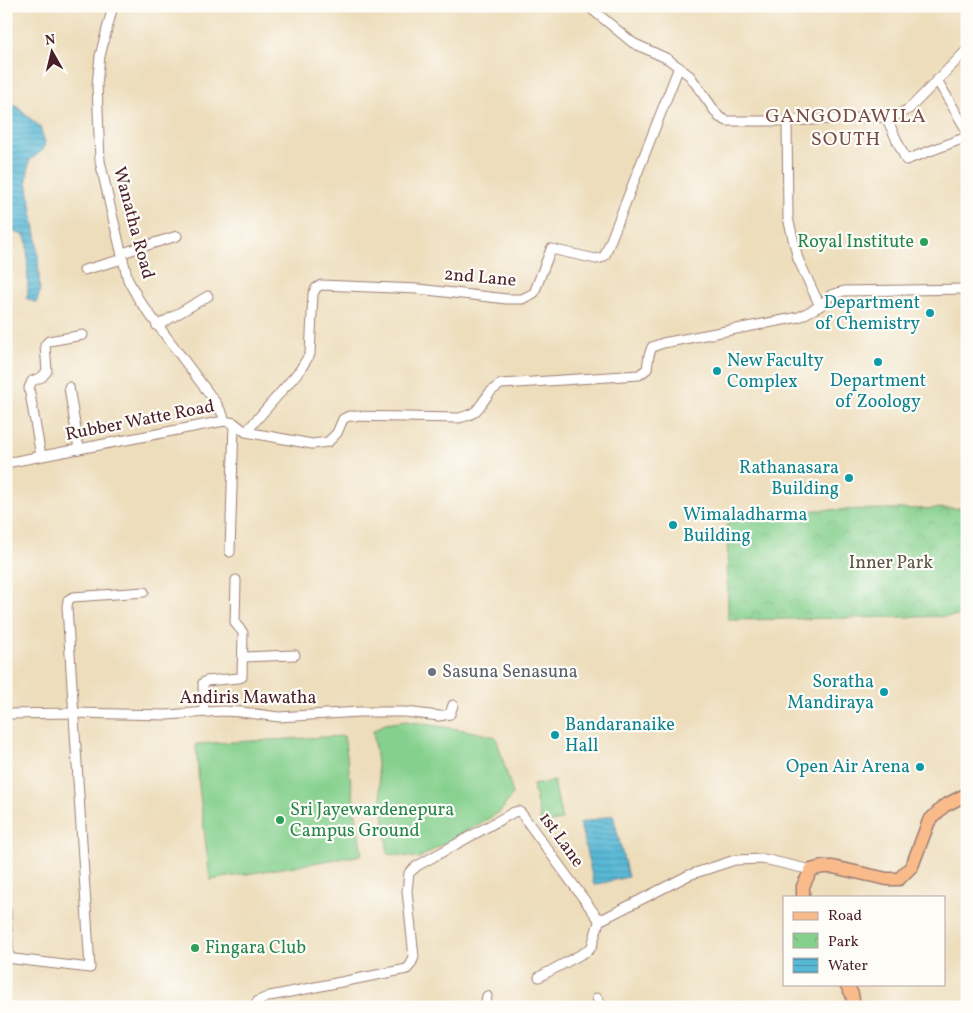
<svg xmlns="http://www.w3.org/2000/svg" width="973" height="1013" font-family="Vollkorn,serif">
  <defs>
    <pattern id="park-crowns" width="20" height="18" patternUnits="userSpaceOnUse" patternTransform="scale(1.25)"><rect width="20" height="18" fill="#85d08d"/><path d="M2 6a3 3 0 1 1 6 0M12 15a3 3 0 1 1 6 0" fill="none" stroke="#74b27a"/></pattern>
    <pattern id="water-rules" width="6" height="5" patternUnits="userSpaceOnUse" patternTransform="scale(1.25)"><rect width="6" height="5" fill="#58b9d6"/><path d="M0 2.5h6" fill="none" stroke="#4b96ae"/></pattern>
  </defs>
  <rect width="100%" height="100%" fill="#fdfcf7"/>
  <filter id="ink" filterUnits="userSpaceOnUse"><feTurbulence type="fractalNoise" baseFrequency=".02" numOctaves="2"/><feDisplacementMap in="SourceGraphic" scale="10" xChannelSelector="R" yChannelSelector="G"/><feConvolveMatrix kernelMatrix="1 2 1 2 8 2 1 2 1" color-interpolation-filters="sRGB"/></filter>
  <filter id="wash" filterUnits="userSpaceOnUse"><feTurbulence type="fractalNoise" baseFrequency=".0096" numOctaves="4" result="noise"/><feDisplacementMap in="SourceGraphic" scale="20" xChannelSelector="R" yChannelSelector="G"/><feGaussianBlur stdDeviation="1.12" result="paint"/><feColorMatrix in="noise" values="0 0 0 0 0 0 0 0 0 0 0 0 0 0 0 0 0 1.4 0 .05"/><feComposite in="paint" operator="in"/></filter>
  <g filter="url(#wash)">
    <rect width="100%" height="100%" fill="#edddbb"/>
    <!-- park -->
    <polygon fill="url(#park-crowns)" stroke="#68785c" points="967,508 967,616 728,620 727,516 814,510"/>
    <!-- pitch -->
    <g fill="#85d08d" stroke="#68785c">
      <polygon points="406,721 470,731 496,737 513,794 500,812 419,858 388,854 373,731 385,724"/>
      <polygon points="344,736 362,855 210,880 199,786 196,744"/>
      <polygon points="554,781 562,820 541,824 533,785"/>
    </g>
    <!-- water -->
    <g fill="url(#water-rules)" stroke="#516c80">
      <polygon points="6,90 9,100 40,127 45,142 43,150 29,161 27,181 37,241 40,292 36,303 26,298 28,293 27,242 24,235 6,230"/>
      <polygon points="613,815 628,877 594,885 580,823"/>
    </g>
  </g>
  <g filter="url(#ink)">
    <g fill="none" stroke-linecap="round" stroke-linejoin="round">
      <!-- street casing -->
      <g stroke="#9c7e73" stroke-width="11">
        <g id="street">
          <polyline points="113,6 100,56 97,85 100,161 111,210 128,280 139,300 216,403 223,415 224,421"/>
          <polyline points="588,6 633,43 668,59 690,76 719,117 727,121 787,121 886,117 897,115 909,109 967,50"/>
          <polyline points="937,80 967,131"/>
          <polyline points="886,117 906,160 967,137"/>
          <polyline points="787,121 788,218 798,259 820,306"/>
          <polyline points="122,253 177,236"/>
          <polyline points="84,270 123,259"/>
          <polyline points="157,326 208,296"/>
          <polyline points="69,387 79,449"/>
          <polyline points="246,432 300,370 310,354 313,294 316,288 321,285 418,289 507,299 522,299 534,293 551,249 596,259 601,258 605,255 679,67"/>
          <polyline points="41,456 29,388 32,381 42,377 47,371 45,345 49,341 83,335"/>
          <path d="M6,463L224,421L234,423L246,432L312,444L328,442L337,433L343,419L349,416L459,418C479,413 477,409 488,395C491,390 497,387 501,384L639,375L647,369L649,355L652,347L663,343L799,317L820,306L831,295L844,291L967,289"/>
          <polyline points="230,552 234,423"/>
          <polyline points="243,657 295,655"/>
          <path d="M204,711L203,683L206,681L239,678L242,677L243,633C241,629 236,626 235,622L236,580"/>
          <polyline points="6,714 74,713 167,715 222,711 241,712 279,717 359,712 405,712 439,716 450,714 453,705"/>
          <polyline points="6,910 9,958"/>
          <polyline points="6,958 90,968 67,607 68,600 73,597 144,592"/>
          <polyline points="539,977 589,950 592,946 600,918"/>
          <polyline points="597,998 602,1007"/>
          <polyline points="254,1007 258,1001 270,996 407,969 411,964 414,957 407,891 409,873 417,866 514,812 518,811 521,813 597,917 603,919 689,875 735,860 764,859 811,870"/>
          <polyline points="485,1007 487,996"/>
        </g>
      </g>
      <!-- primary casing -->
      <g stroke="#9c7e73" stroke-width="15">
        <g id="primary">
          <polyline points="803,897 803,886 811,870 822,867 833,867 887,879 899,879 912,866 929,821 944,806 967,794"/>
          <polyline points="846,984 852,994 854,1007"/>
        </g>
      </g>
      <!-- street -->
      <use href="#street" stroke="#fff" stroke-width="9"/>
      <!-- primary -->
      <use href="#primary" stroke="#fabb8b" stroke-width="12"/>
    </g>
  </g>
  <!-- markers -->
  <g fill="#2e9e5b" stroke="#fdfcf7" stroke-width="2">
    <circle cx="924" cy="242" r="5"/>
    <circle cx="280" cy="820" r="5"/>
    <circle cx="195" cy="948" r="5"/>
  </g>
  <g fill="#0f9aa8" stroke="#fdfcf7" stroke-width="2">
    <circle cx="930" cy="313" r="5"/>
    <circle cx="878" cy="362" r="5"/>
    <circle cx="717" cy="371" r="5"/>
    <circle cx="849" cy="478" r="5"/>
    <circle cx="673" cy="525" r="5"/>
    <circle cx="884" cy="692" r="5"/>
    <circle cx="555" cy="735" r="5"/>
    <circle cx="920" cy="767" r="5"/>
  </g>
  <circle fill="#6b7280" stroke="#fdfcf7" stroke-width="2" cx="432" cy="672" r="5"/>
  <g text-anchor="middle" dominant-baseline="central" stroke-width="4.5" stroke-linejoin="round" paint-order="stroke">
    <!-- street labels -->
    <g font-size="18" fill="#4a1f2b" stroke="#fdfcf7">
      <text transform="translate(133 223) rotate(75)">Wanatha Road</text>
      <text transform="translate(480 278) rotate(5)">2nd Lane</text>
      <text transform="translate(140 421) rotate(-11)">Rubber Watte Road</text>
      <text x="248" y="698">Andiris Mawatha</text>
      <text transform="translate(561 840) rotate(54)">1st Lane</text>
    </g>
    <!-- leisure labels -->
    <g font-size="18" fill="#27864d" stroke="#fdfcf7" text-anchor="start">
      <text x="914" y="242" text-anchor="end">Royal Institute</text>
      <text x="290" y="810">Sri Jayewardenepura<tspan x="290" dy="21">Campus Ground</tspan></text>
      <text x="205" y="948">Fingara Club</text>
    </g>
    <!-- culture labels -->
    <g font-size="18" fill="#0d838f" stroke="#fdfcf7" text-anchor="end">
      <text x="920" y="303">Department<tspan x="920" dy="21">of Chemistry</tspan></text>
      <text x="727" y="361" text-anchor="start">New Faculty<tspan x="727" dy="21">Complex</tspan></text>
      <text x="878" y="381" text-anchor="middle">Department<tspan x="878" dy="21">of Zoology</tspan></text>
      <text x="839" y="468">Rathanasara<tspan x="839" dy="21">Building</tspan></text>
      <text x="683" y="515" text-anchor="start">Wimaladharma<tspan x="683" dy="21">Building</tspan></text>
      <text x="874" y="682">Soratha<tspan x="874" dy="21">Mandiraya</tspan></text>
      <text x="565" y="725" text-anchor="start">Bandaranaike<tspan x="565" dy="21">Hall</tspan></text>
      <text x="910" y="767">Open Air Arena</text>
    </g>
    <!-- park labels -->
    <g font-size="18" fill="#5c5448" stroke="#fdfcf7">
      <text x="891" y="563">Inner Park</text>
    </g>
    <!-- worship labels -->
    <g font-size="18" fill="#5b616d" stroke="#fdfcf7" text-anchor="start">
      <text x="442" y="672">Sasuna Senasuna</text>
    </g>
    <!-- quarter labels -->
    <g font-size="20" letter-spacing="1" fill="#7a4e48" stroke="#fdfcf7">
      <text x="846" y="117">GANGODAWILA<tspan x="846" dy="23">SOUTH</tspan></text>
    </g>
  </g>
  <!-- margin -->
  <rect width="973" height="1013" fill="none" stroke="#fdfcf7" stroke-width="25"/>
  <!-- legend -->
  <rect x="783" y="896" width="162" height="90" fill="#fdfcf7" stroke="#b5a4a5"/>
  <rect x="793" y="912" width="25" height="8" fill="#fabb8b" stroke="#b5a4a5"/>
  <text x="828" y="920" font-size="15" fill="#4a1f2b">Road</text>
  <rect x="793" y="933" width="25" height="15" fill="url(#park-crowns)" stroke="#b5a4a5"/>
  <text x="828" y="946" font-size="15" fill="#4a1f2b">Park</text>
  <rect x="793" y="958" width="25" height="15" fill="url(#water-rules)" stroke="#b5a4a5"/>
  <text x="828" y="970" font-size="15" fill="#4a1f2b">Water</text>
  <!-- north arrow -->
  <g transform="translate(52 52) rotate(352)" stroke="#fdfcf7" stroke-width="4" paint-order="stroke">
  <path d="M0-4L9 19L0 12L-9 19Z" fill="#4a1f2b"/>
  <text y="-8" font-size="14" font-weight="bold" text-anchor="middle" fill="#4a1f2b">N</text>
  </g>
</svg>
